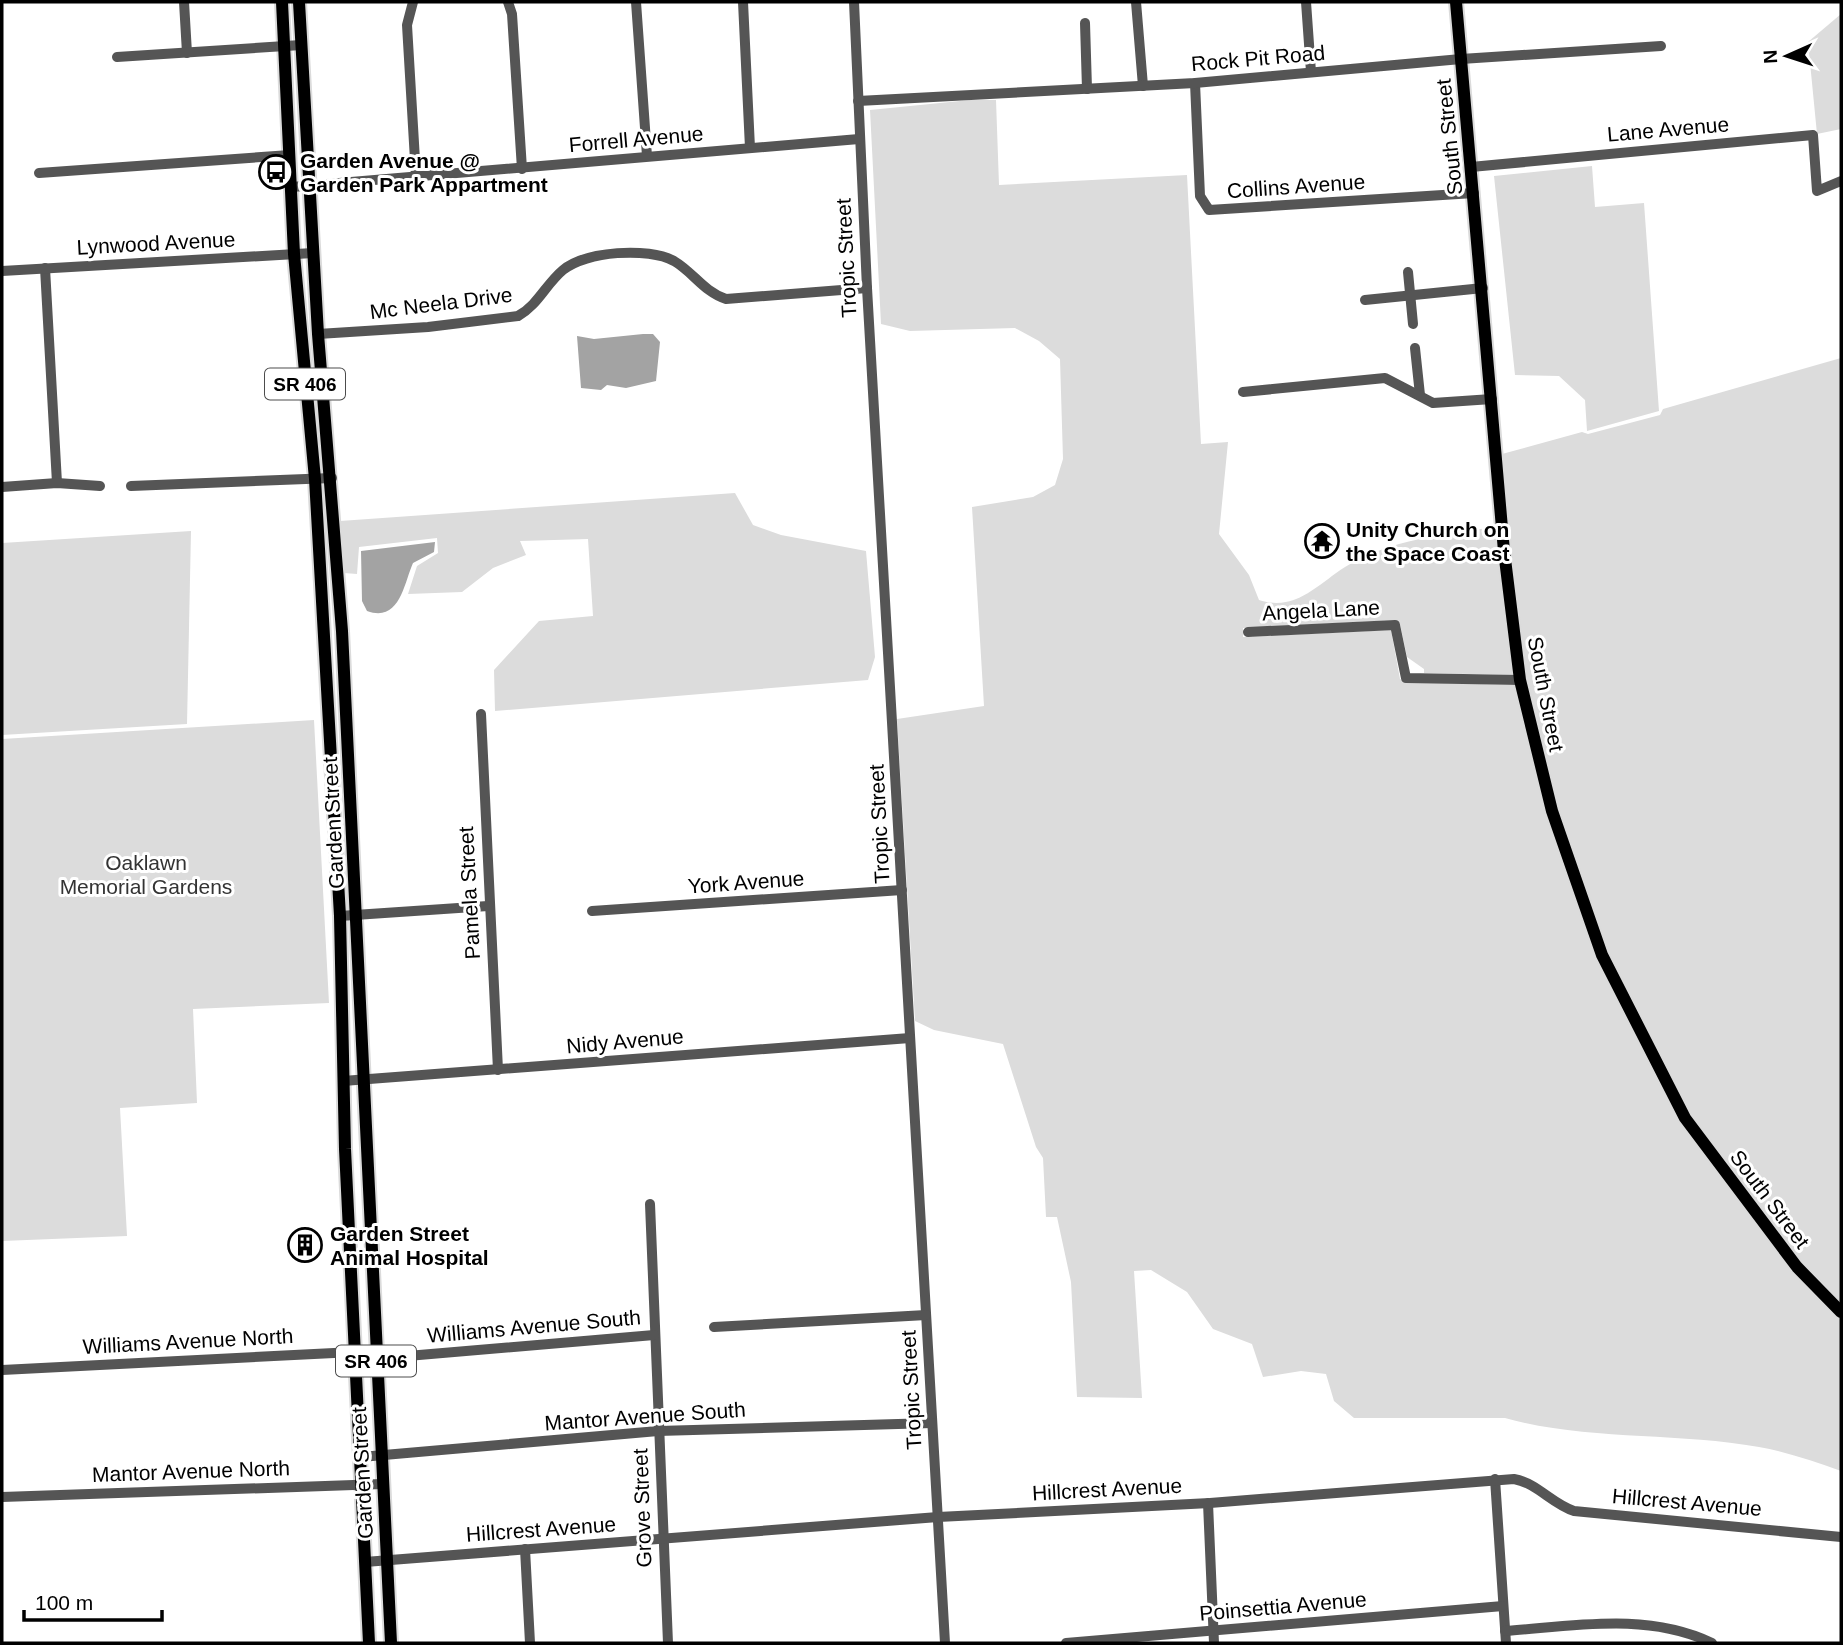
<svg xmlns="http://www.w3.org/2000/svg" width="1843" height="1645" font-family="Arial,sans-serif">
  <rect width="100%" height="100%" fill="#fff"/>
  <!-- green -->
  <g fill="#dcdcdc">
    <polygon points="1841,2 1841,129 1817,134 1808,42 1841,14"/>
    <path d="M970,100H996L999,185L1187,175L1201,444L1228,442L1219,534L1249,575L1259,600C1295,612 1317,585 1345,567C1388,540 1448,533 1497,527L1514,675L1424,673V669L1407,657L1400,624L1395,620L1243,628V637L1391,630L1400,679L1406,682L1516,685L1547,813L1680,1120L1793,1270L1841,1319V1471C1815,1462 1787,1452 1759,1447C1676,1432 1587,1441 1505,1418H1354L1334,1401L1326,1374L1301,1371L1263,1377L1252,1344L1213,1329L1187,1292L1151,1270L1134,1271L1142,1398L1077,1397L1071,1282L1057,1217H1046L1043,1158L1036,1147L1003,1044L934,1030L915,1021L897,719L984,706L972,507L1033,497L1055,485L1063,459L1060,359L1039,341L1015,328L910,331L881,324L870,110Z"/>
    <polygon points="1592,166 1595,207 1644,203 1659,411 1587,431 1585,400 1559,376 1515,375 1494,176"/>
    <polygon points="1841,358 1841,1305 1801,1264 1690,1115 1607,953 1557,810 1526,680 1510,551 1502,454 1582,432 1588,434 1660,415 1663,409"/>
    <polygon points="735,493 753,525 781,535 866,551 875,657 868,680 495,711 494,670 539,621 593,616 588,539 520,541 526,555 493,568 462,592 408,594 417,566 438,553 437,538 359,547 357,574 344,573 340,521"/>
    <polygon points="191,531 187,724 2,735 2,543"/>
    <polygon points="314,720 329,1003 193,1009 197,1103 120,1108 127,1236 2,1241 2,739"/>
  </g>
  <!-- water -->
  <g fill="#a3a3a3">
    <polygon points="643,334 653,334 660,342 656,381 626,388 607,385 601,390 581,388 577,336 594,339"/>
    <path d="M435,542L434,552L413,563C404,583 400,623 367,611L362,601L361,551Z"/>
  </g>
  <g fill="none" stroke-linecap="round" stroke-linejoin="round">
    <!-- major casing -->
    <g stroke="#dbdbdb" stroke-width="16">
      <g id="major">
        <polyline points="282,2 294,254 315,479 340,916 345,1149 369,1643"/>
        <polyline points="299,2 318,334 342,631 391,1643"/>
        <polyline points="1456,2 1504,551 1520,680 1552,811 1602,955 1685,1118 1797,1267 1841,1312"/>
      </g>
    </g>
    <!-- minor -->
    <g stroke="#555" stroke-width="10">
      <polyline points="184,2 187,53"/>
      <polyline points="413,2 407,25 416,177"/>
      <polyline points="508,2 512,14 522,169"/>
      <polyline points="636,2 647,156"/>
      <polyline points="743,2 750,148"/>
      <polyline points="854,2 867,288 945,1643"/>
      <polyline points="1136,2 1143,86"/>
      <polyline points="1306,2 1311,72"/>
      <polyline points="1085,23 1087,89"/>
      <polyline points="117,57 301,45"/>
      <polyline points="1195,83 1200,196 1209,210 1474,193"/>
      <polyline points="858,101 1195,83 1461,59 1661,46"/>
      <polyline points="1471,167 1813,135 1817,191 1841,181"/>
      <polyline points="39,173 290,155"/>
      <polyline points="292,187 859,139"/>
      <polyline points="45,268 57,483"/>
      <polyline points="2,271 313,253"/>
      <polyline points="1408,272 1413,324"/>
      <polyline points="1365,300 1483,288"/>
      <path d="M318,334L428,327L518,316C538,305 546,284 563,270C586,251 648,247 674,261C693,272 704,292 726,299L867,288"/>
      <polyline points="1415,348 1420,395"/>
      <polyline points="1243,392 1385,378 1433,403 1492,399"/>
      <polyline points="131,486 332,478"/>
      <polyline points="2,487 57,483 100,486"/>
      <polyline points="1248,632 1395,625 1406,678 1520,680"/>
      <polyline points="481,714 498,1070"/>
      <polyline points="592,911 902,890"/>
      <polyline points="340,916 488,906"/>
      <polyline points="343,1081 910,1038"/>
      <polyline points="650,1204 668,1643"/>
      <polyline points="714,1327 926,1315"/>
      <polyline points="2,1370 354,1352 384,1358 654,1335"/>
      <polyline points="361,1457 658,1431 932,1423"/>
      <polyline points="1495,1479 1506,1643"/>
      <polyline points="2,1497 382,1484"/>
      <polyline points="1208,1503 1214,1643"/>
      <polyline points="525,1549 530,1643"/>
      <path d="M365,1562L938,1517L1210,1503L1514,1479C1537,1483 1552,1504 1574,1511L1841,1537"/>
      <path d="M1505,1631C1575,1626 1647,1612 1712,1643"/>
      <polyline points="1066,1643 1503,1606"/>
    </g>
    <!-- major -->
    <use href="#major" stroke="#000" stroke-width="12"/>
  </g>
  <!-- icons -->
  <defs>
    <g id="bus-ring" transform="scale(1.75)"><circle r="9.5" fill="#fff" stroke="#000" stroke-width="1.5"/><path d="M-5-6H5V4H4V6H2V4H-2V6H-4V4H-5ZM-3.5-4V0h7V-4ZM-3.5 1.2v1.5H-2V1.2ZM2 1.2v1.5H3.5V1.2Z" fill="#000"/></g>
    <g id="temple-ring" transform="scale(1.75)"><circle r="9.5" fill="#fff" stroke="#000" stroke-width="1.5"/><path d="M0-6L5-2H3V0L6.5 2.5H4V6H1.5V3h-3V6H-4V2.5H-6.5L-3 0V-2H-5Z" fill="#000"/></g>
    <g id="building-ring" transform="scale(1.75)"><circle r="9.5" fill="#fff" stroke="#000" stroke-width="1.5"/><path d="M-4-6H4V6H1V3H-1V6H-4ZM-2.5-4.3h1.7v1.8h-1.7ZM.8-4.3h1.7v1.8H.8ZM-2.5-1h1.7V.8h-1.7ZM.8-1h1.7V.8H.8Z" fill="#000"/></g>
  </defs>
  <g fill-rule="evenodd">
    <use href="#bus-ring" x="276" y="172"/>
    <use href="#temple-ring" x="1322" y="541"/>
    <use href="#building-ring" x="305" y="1245"/>
  </g>
  <g text-anchor="middle" dominant-baseline="central" stroke-width="6" stroke-linejoin="round" paint-order="stroke">
    <!-- shield labels -->
    <g fill="#fff" stroke="#4c4c4c" stroke-width="2">
      <rect x="265" y="368.5" width="80" height="31" rx="5"/>
      <rect x="336" y="1345.5" width="80" height="31" rx="5"/>
    </g>
    <g font-size="19" font-weight="bold" fill="#000">
      <text x="305" y="384">SR 406</text>
      <text x="376" y="1361">SR 406</text>
    </g>
    <!-- street labels -->
    <g font-size="21" fill="#000" stroke="#fff">
      <text transform="translate(1258 58) rotate(-5)">Rock Pit Road</text>
      <text transform="translate(1668 129) rotate(-5)">Lane Avenue</text>
      <text transform="translate(1449 137) rotate(-96)">South Street</text>
      <text transform="translate(636 139) rotate(-5)">Forrell Avenue</text>
      <text transform="translate(1296 186) rotate(-4)">Collins Avenue</text>
      <text transform="translate(156 243) rotate(-3)">Lynwood Avenue</text>
      <text transform="translate(846 258) rotate(-93)">Tropic Street</text>
      <text transform="translate(441 303) rotate(-7)">Mc Neela Drive</text>
      <text transform="translate(1321 610) rotate(-3)">Angela Lane</text>
      <text transform="translate(1546 694) rotate(79)">South Street</text>
      <text transform="translate(333 823) rotate(-93)">Garden Street</text>
      <text transform="translate(879 824) rotate(-93)">Tropic Street</text>
      <text transform="translate(746 882) rotate(-4)">York Avenue</text>
      <text transform="translate(469 893) rotate(-93)">Pamela Street</text>
      <text transform="translate(625 1041) rotate(-5)">Nidy Avenue</text>
      <text transform="translate(1770 1199) rotate(53)">South Street</text>
      <text transform="translate(534 1326) rotate(-5)">Williams Avenue South</text>
      <text transform="translate(188 1341) rotate(-3)">Williams Avenue North</text>
      <text transform="translate(911 1390) rotate(-93)">Tropic Street</text>
      <text transform="translate(645 1416) rotate(-4)">Mantor Avenue South</text>
      <text transform="translate(191 1471) rotate(-2)">Mantor Avenue North</text>
      <text transform="translate(362 1473) rotate(-93)">Garden Street</text>
      <text transform="translate(1107 1489) rotate(-3)">Hillcrest Avenue</text>
      <text transform="translate(1687 1502) rotate(5)">Hillcrest Avenue</text>
      <text transform="translate(642 1508) rotate(-92)">Grove Street</text>
      <text transform="translate(541 1529) rotate(-4)">Hillcrest Avenue</text>
      <text transform="translate(1283 1606) rotate(-5)">Poinsettia Avenue</text>
    </g>
    <!-- poi labels -->
    <g font-size="21" font-weight="bold" fill="#000" stroke="#fff" text-anchor="start">
      <text x="300" y="160">Garden Avenue @<tspan x="300" dy="24">Garden Park Appartment</tspan></text>
      <text x="1346" y="529">Unity Church on<tspan x="1346" dy="24">the Space Coast</tspan></text>
      <text x="330" y="1233">Garden Street<tspan x="330" dy="24">Animal Hospital</tspan></text>
    </g>
    <!-- park labels -->
    <g font-size="21" fill="#333" stroke="#fff">
      <text x="146" y="862">Oaklawn<tspan x="146" dy="24">Memorial Gardens</tspan></text>
    </g>
  </g>
  <!-- border -->
  <rect width="1843" height="1645" fill="none" stroke="#000000" stroke-width="7"/>
  <!-- north arrow -->
  <g transform="translate(1787 56) rotate(267)" stroke="#ffffff" stroke-width="5" paint-order="stroke">
  <path d="M0-5L12 26L0 18L-12 26Z" fill="#000000"/>
  <text y="-10" font-size="19" font-weight="bold" text-anchor="middle" fill="#000000">N</text>
  </g>
  <!-- scale -->
  <path d="M24 1610v10h138v-10" fill="none" stroke="#000000" stroke-width="3.5"/>
  <text x="35" y="1610" font-size="21" fill="#000000" stroke="#ffffff" stroke-width="5" paint-order="stroke">100 m</text>
</svg>
